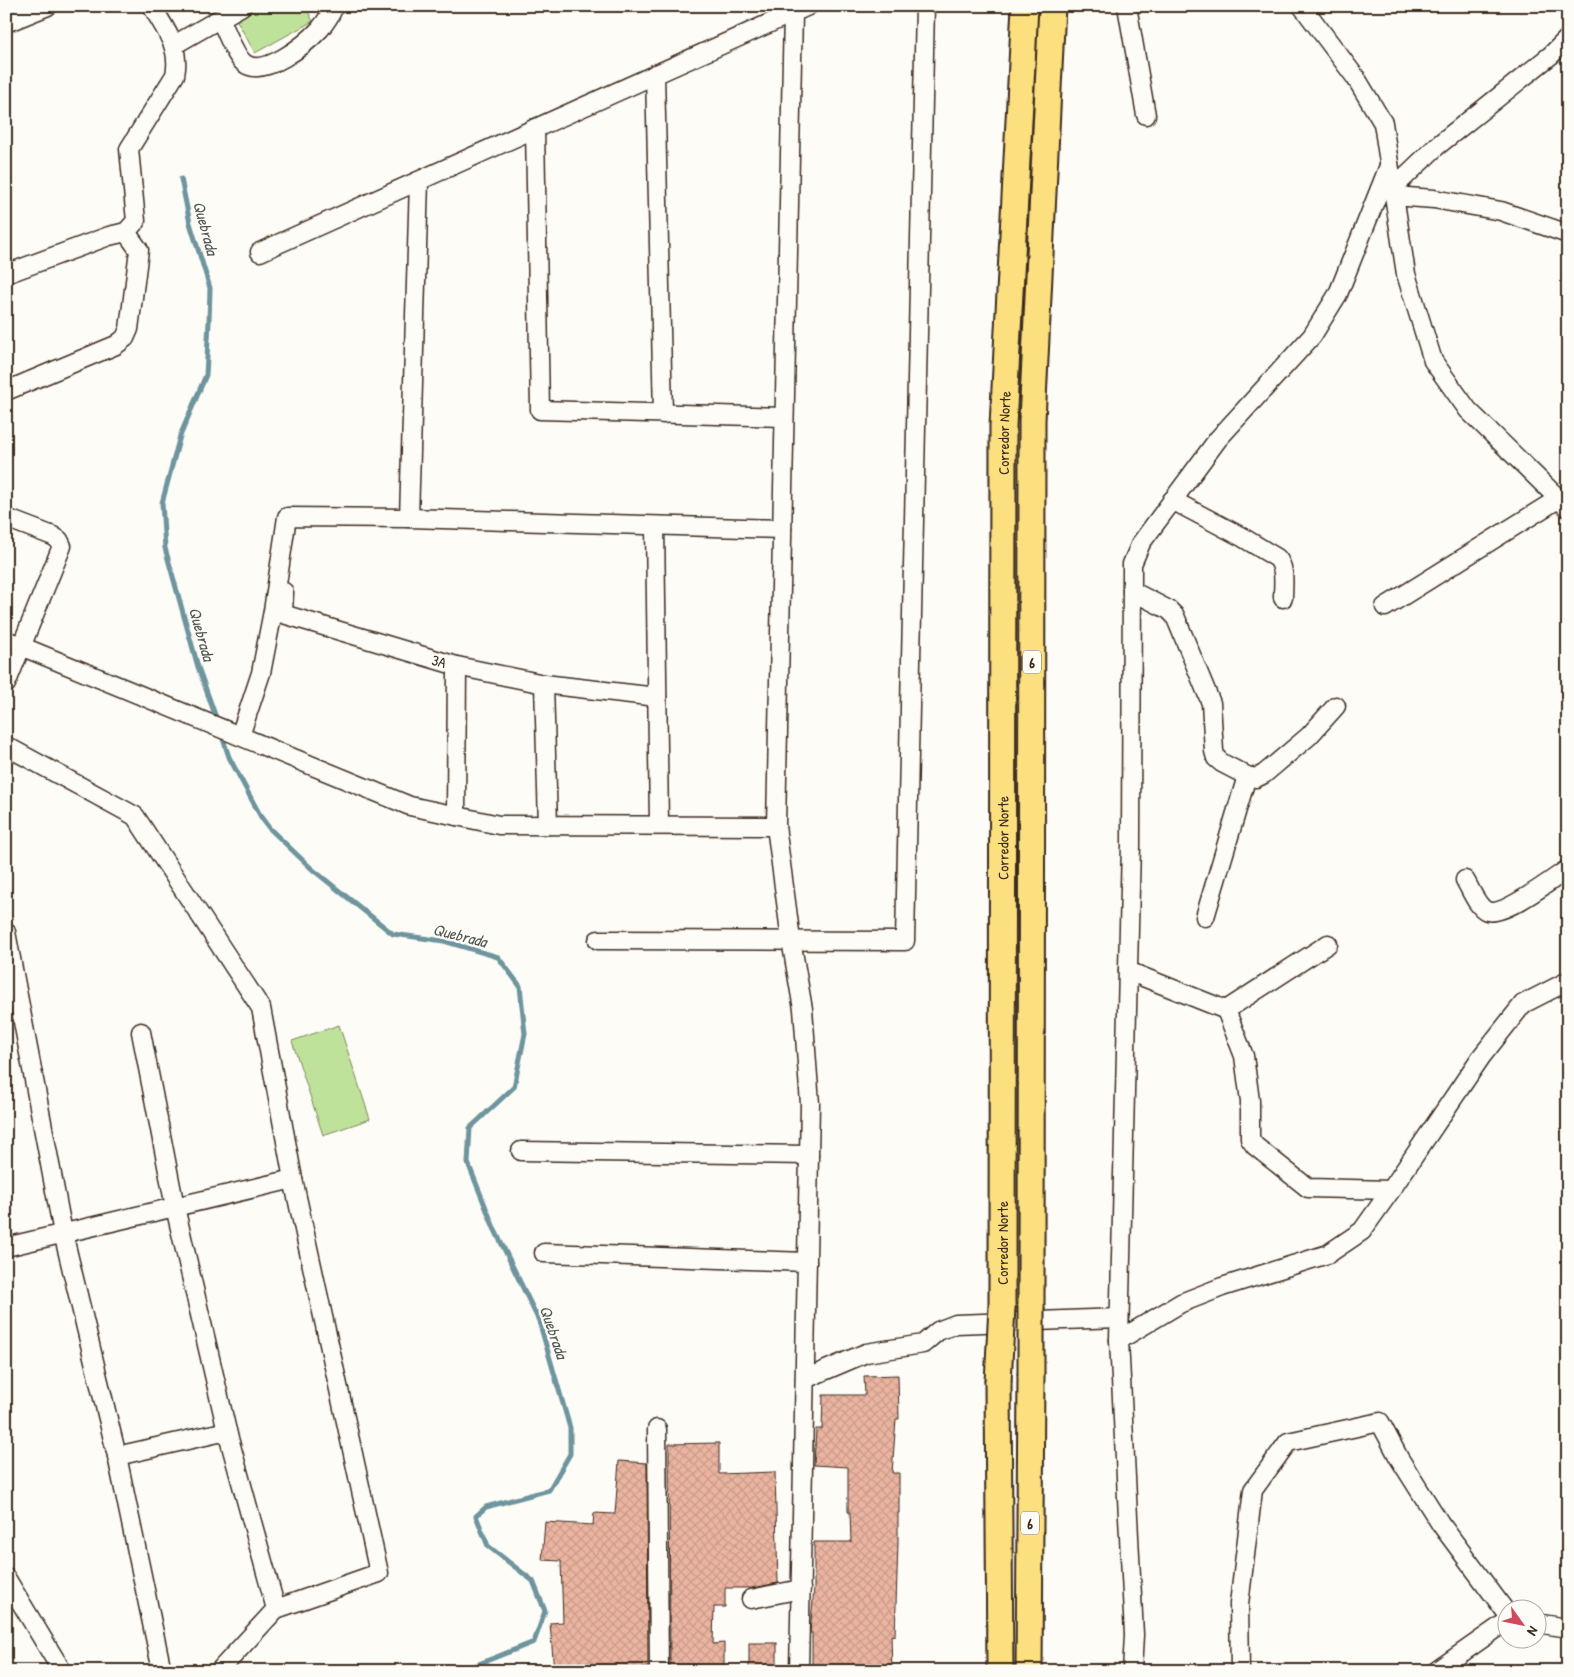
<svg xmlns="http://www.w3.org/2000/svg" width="1574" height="1677" font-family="'Patrick Hand',sans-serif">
  <defs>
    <pattern id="building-cross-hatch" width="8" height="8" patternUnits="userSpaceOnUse" patternTransform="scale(1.25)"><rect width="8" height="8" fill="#ebb4a1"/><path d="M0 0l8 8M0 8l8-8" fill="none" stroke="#ca9b8a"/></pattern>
  </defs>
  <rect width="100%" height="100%" fill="#fdfcf7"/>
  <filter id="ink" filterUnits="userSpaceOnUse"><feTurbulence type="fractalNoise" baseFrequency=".02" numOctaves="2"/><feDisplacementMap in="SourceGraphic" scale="10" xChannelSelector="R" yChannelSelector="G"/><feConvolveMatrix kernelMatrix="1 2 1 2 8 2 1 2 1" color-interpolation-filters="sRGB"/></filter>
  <g filter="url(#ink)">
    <!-- park -->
    <g fill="#bfe29b" stroke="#7d865c">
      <polygon points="258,6 305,6 313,21 255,53 236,19"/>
      <polygon points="339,1025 370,1119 323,1135 292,1041"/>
    </g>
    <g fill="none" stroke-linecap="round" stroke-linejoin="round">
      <!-- stream -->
      <g stroke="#6e949d" stroke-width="5">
        <polyline points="181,179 190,223 210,288 209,322 206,375 180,436 162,503 165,548 198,667 218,723"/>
        <polyline points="221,733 229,757 261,817 269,828 312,869 393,934 444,941 498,957 520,986 525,1034 514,1087 470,1128 468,1163 494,1228 539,1321 570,1428 570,1454 549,1490 486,1507 476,1516 488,1546 533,1581 545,1611 534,1642 461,1671"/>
      </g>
    </g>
    <!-- building -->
    <g fill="url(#building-cross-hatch)" stroke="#3b2a1e">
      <polygon points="898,1375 899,1419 896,1419 892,1473 899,1473 899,1513 898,1513 898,1543 895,1636 891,1635 892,1671 812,1671 812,1633 810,1633 814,1588 814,1542 851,1542 850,1512 848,1512 848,1467 814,1465 816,1429 822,1429 823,1395 865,1395 864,1376"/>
      <polygon points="719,1443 719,1474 775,1472 778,1583 752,1588 725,1588 725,1607 714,1607 713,1644 724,1643 724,1667 672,1669 670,1668 669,1444"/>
      <polygon points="619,1461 647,1463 648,1668 614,1668 614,1666 554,1671 550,1623 563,1622 561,1561 542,1560 545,1522 593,1525 594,1513 615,1514"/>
      <rect x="749" y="1643" width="28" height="28"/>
    </g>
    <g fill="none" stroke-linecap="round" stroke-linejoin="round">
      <!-- minor casing -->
      <g stroke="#3b2a1e" stroke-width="21">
        <g id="minor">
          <polyline points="1127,6 1146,115"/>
          <polyline points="1302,6 1356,78 1383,123 1406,274 1433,361 1468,410 1568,508"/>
          <polyline points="793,12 776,826 791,940 803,1009 810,1104 799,1671"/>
          <path d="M221,20C226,31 235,56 244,63C264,79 307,43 320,29C325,23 331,14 334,6"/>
          <polyline points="6,23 48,6"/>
          <polyline points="174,45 242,6"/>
          <polyline points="655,74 663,414"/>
          <polyline points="535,128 540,410 784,417"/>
          <polyline points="1393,188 1437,146 1551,55 1568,38"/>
          <polyline points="1394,196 1434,199 1501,211 1568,234"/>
          <polyline points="260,252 808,6"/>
          <path d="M6,274L109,236L126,232L136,221L129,149L175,75C181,47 165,30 152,6"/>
          <polyline points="6,391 116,345 125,338 129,329 139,250 126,232"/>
          <path d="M1172,500L1242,537L1277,558C1286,568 1283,585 1283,598"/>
          <polyline points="6,518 53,536 59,540 62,546 6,684"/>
          <polyline points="409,518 419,181"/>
          <polyline points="655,526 659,825"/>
          <polyline points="1132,591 1169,610 1175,616 1211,703 1214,751 1216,758 1222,763 1247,776 1256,778 1264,774 1309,736 1336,706"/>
          <path id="s1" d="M284,592L283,614L457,666L544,684L657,697"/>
          <polyline points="1385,607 1558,499"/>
          <polyline points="6,640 410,806 499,825 776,826"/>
          <polyline points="544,684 548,825"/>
          <polyline points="240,736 261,673 273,611 287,517 409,518 782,529"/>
          <polyline points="6,746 135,816 261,1008 293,1179 379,1573 276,1609 219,1671"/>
          <polyline points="456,816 457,666"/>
          <path d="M1465,880C1470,888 1477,907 1487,911C1503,917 1553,879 1568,869"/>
          <polyline points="1205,917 1247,776"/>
          <polyline points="6,932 63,1233 117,1456 162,1671"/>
          <polyline points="598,940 905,941 925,6"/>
          <polyline points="1128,971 1226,1010 1328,944"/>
          <polyline points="1226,1010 1244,1056 1250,1101 1250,1139 1255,1146 1308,1188 1391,1190"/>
          <polyline points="141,1032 175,1207 227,1431 276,1609"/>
          <polyline points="521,1151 809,1155"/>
          <polyline points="6,1247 293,1179"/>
          <polyline points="544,1253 807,1262"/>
          <polyline points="1119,1340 1181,1303 1222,1287 1328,1254 1362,1231 1391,1190 1481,1057 1523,1004 1568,981"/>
          <polyline points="805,1379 866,1353 923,1344 938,1331 956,1324 1119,1318"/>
          <polyline points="657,1429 659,1671"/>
          <polyline points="117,1456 227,1431"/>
          <polyline points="6,1578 62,1671"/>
          <polyline points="751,1599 801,1589"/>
          <polyline points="1536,1623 1568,1628"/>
          <polyline points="1132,1671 1134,1635 1119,1340 1131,845 1132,564 1141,543 1218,439 1312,336 1338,294 1389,166"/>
          <polyline points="1240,1671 1239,1604 1253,1490 1288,1442 1380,1422 1399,1458 1440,1523 1506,1612"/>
          <polyline points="1436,1671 1506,1622"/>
        </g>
      </g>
      <!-- highway casing -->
      <g stroke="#3b2a1e" stroke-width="29">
        <g id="highway">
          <path id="s2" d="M1002,1307L1003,426L1025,6"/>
          <polyline points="1031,1307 1032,421 1052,6"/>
          <polyline points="998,1382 1000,1671"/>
          <polyline points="1029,1671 1031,1375"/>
        </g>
      </g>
      <!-- minor -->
      <use href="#minor" stroke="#fdfcf7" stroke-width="18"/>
      <!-- highway -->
      <use href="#highway" stroke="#fce080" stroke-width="25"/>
      <!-- highway-bridge casing -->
      <g stroke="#3b2a1e" stroke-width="29" stroke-linecap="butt">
        <g id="highway-bridge">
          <polyline points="1031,1375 1031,1307"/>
          <polyline points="998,1382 1002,1307"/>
        </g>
      </g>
      <!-- highway-bridge -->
      <use href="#highway-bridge" stroke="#fce080" stroke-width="25"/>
    </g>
  </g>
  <g text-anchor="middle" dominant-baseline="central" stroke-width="4.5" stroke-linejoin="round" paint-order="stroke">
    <!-- shield labels -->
    <g fill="#fdfcf7" stroke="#75695f" stroke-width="1">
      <rect x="1023" y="650.5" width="18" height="23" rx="4"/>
      <rect x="1021" y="1511.5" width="18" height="23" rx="4"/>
    </g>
    <g font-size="14" font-weight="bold" fill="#3b2a1e">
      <text x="1032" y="662">6</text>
      <text x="1030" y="1523">6</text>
    </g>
    <!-- street labels -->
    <g font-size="15" fill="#3b2a1e" stroke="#fdfcf7">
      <text stroke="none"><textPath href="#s2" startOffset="874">Corredor Norte</textPath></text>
      <text stroke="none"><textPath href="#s1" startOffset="185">3A</textPath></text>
      <text stroke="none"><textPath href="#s2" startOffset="469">Corredor Norte</textPath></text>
      <text stroke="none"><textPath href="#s2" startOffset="64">Corredor Norte</textPath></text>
    </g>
    <!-- water labels -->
    <g font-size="16" font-style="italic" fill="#505653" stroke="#fdfcf7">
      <text transform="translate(206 228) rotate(75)">Quebrada</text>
      <text transform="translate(202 634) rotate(74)">Quebrada</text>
      <text transform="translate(460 935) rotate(14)">Quebrada</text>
      <text transform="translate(554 1332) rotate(71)">Quebrada</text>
    </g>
  </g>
  <!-- margin -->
  <rect width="1574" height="1677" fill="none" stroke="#fdfcf7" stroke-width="25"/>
  <rect x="12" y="12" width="1549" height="1652" fill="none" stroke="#3b2a1e" stroke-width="2" filter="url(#ink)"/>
  <!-- north arrow -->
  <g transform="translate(1522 1624) rotate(123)"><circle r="24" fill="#fdfcf7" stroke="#afa8a0"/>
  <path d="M0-4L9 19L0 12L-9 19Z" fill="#d1495b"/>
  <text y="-8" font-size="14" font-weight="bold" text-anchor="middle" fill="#3b2a1e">N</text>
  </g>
</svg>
